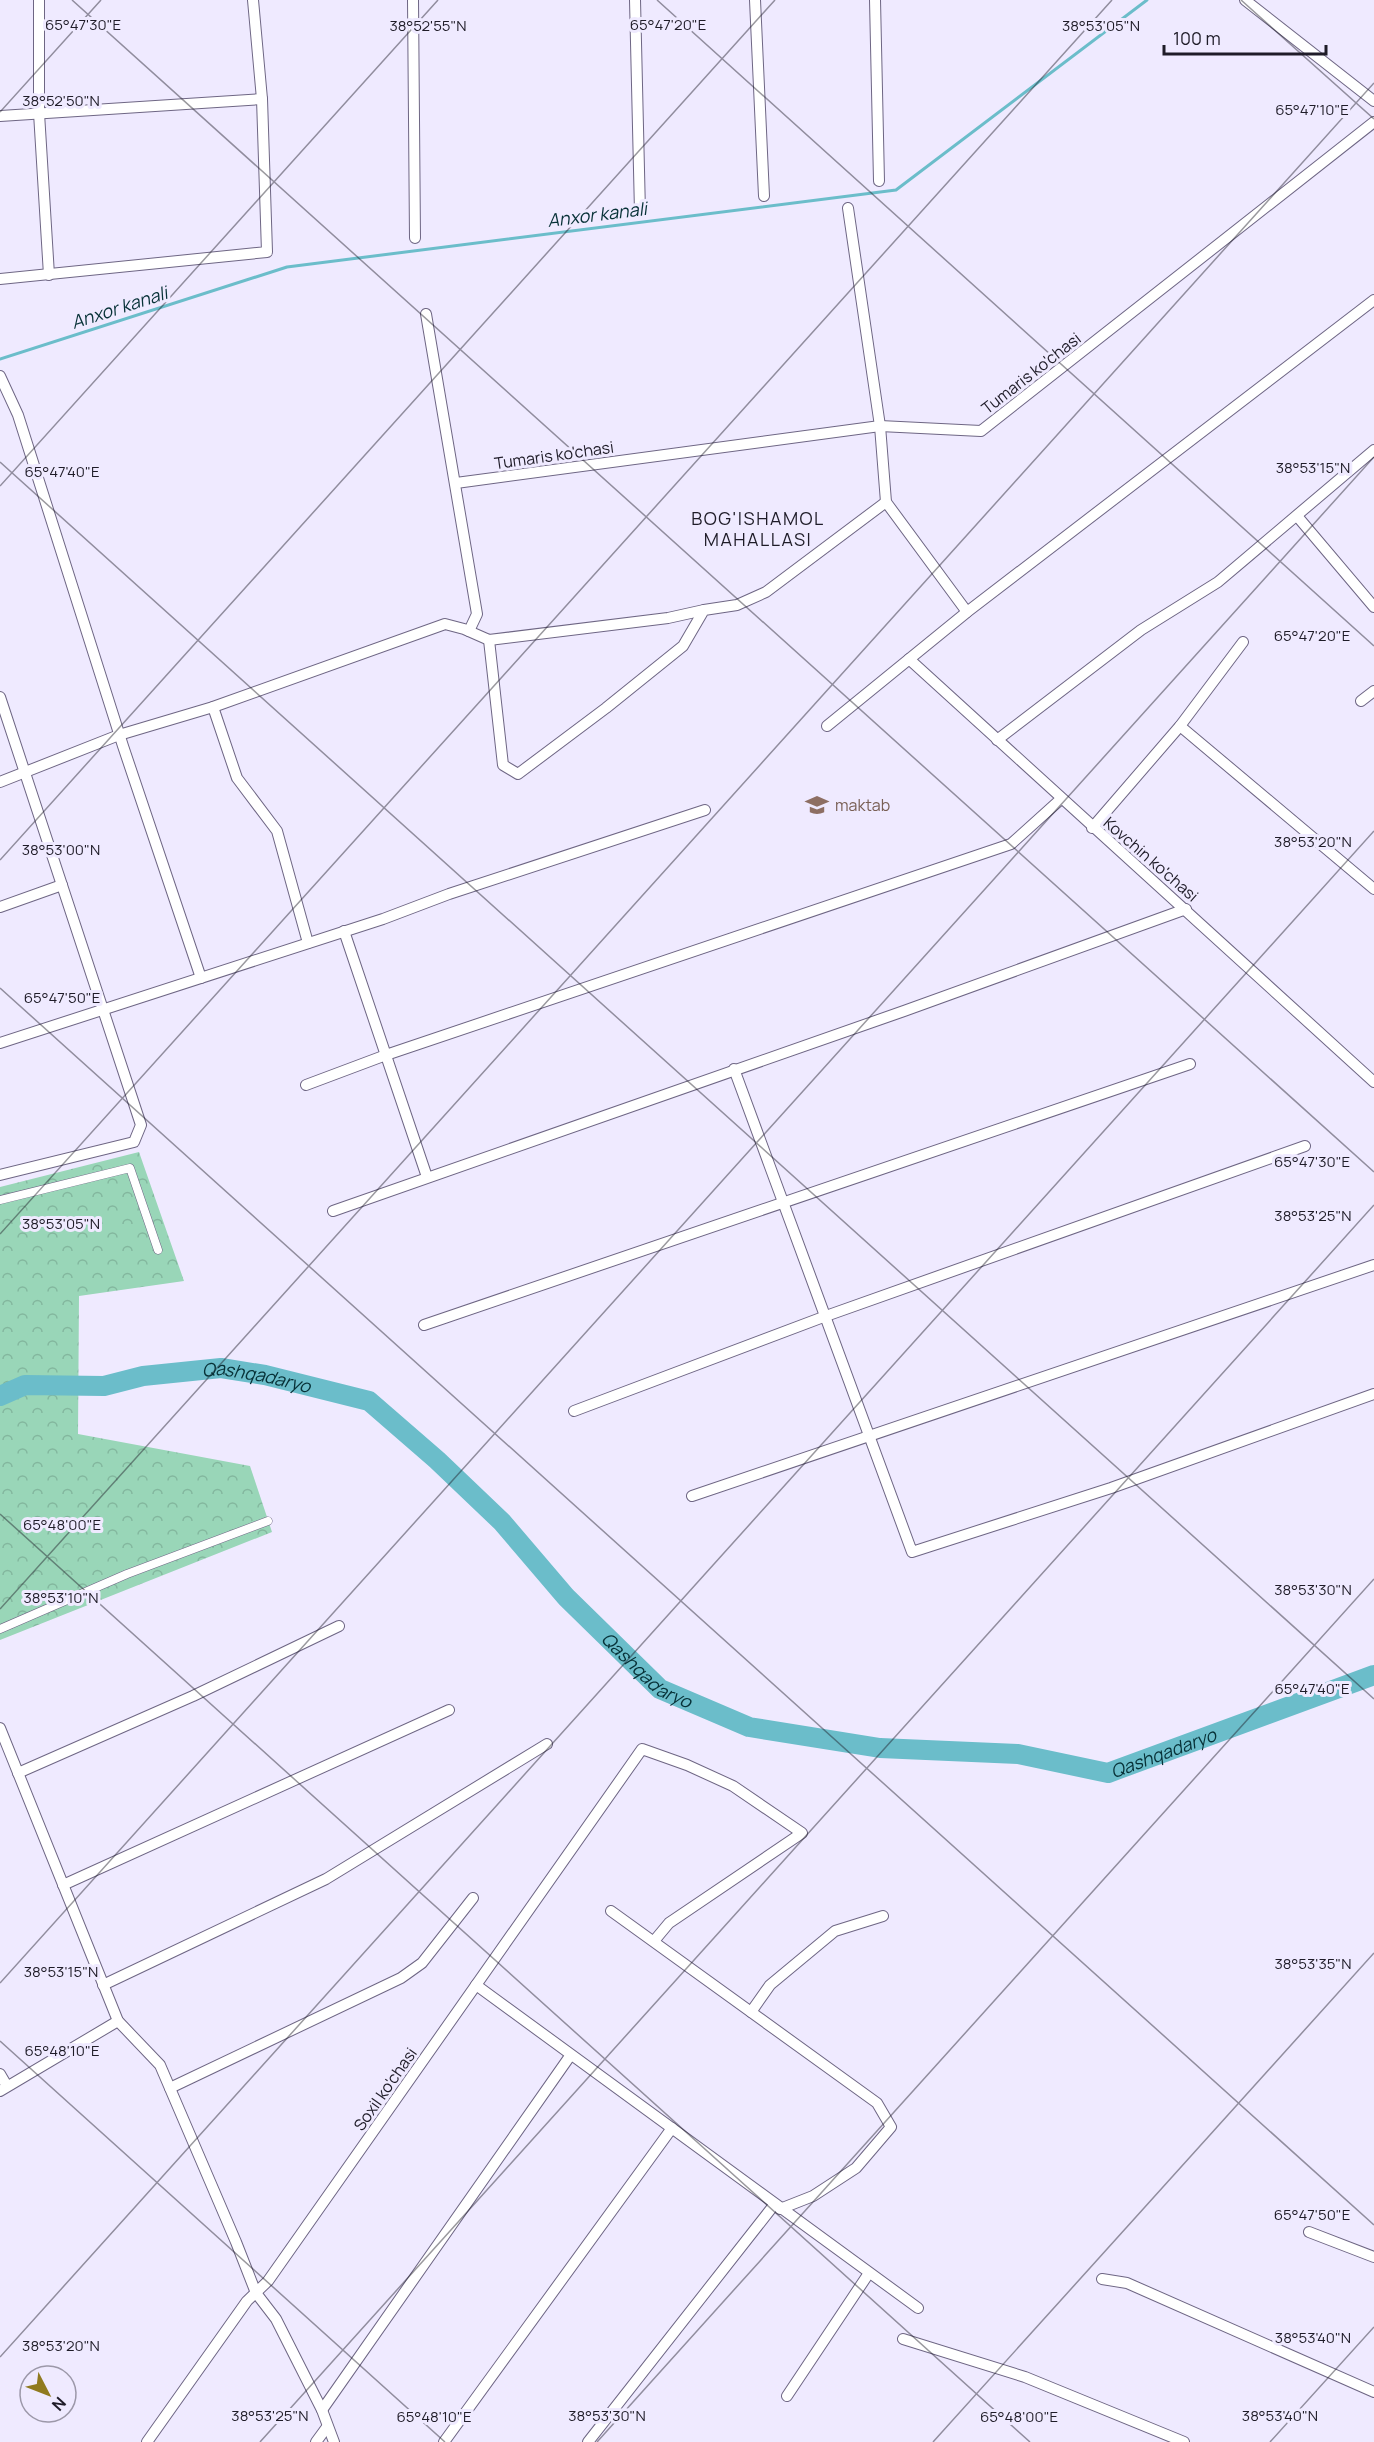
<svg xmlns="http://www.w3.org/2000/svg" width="1374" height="2442" font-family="Manrope,sans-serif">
  <defs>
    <pattern id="forest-crowns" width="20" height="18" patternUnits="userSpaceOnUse" patternTransform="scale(1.5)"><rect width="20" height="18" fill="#99d6b8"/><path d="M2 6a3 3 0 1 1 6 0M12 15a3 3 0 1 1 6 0" fill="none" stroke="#83b79e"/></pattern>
  </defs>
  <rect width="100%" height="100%" fill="#efeaff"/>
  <!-- forest -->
  <polygon fill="url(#forest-crowns)" points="139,1152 184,1281 79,1296 78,1434 250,1466 272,1532 0,1640 0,1187"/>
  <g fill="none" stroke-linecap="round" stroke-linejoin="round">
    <!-- stream -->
    <polyline stroke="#6bbdca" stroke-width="3" points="0,359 287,267 896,190 1147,0"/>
    <!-- river -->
    <path stroke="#6bbdca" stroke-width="20" id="s1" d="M0,1396L25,1385L104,1386L143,1376L221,1368L265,1375L369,1401L437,1460L502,1522L566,1597L660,1689L749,1727L880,1748L1018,1754L1108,1773L1374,1675"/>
    <!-- pedestrian casing -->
    <g stroke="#6e6684" stroke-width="9">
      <g id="pedestrian">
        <polyline points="0,1200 130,1168 158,1250"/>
        <polyline points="0,1629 127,1574 268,1521"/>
      </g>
    </g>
    <!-- minor casing -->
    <g stroke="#6e6684" stroke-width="12">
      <g id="minor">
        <polyline points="39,0 39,113 49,275"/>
        <polyline points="413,0 415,238"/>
        <polyline points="635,0 640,212"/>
        <polyline points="755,0 764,196"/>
        <polyline points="875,0 879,181"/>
        <polyline points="1245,0 1374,101"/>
        <polyline points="0,116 262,99"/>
        <polyline points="848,208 880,426 886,502 967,612"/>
        <polyline points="0,279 267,252 262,99 253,0"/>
        <polyline points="426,314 477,614 469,631"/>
        <polyline points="0,376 18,415 123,746 201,978"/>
        <polyline points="456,483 880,426 981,431 1374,122"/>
        <polyline points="1297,516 1374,607"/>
        <polyline points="489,640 503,765 518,774 606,708 683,646 704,610 737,605 766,592 886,502"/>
        <polyline points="909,659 1374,1082"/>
        <polyline points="0,697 141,1125 134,1142 0,1175"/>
        <polyline points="1361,701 1374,691"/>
        <polyline points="213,707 237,778 277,831 308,943"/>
        <polyline points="827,726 967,612 1374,300"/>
        <polyline points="1180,726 1374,889"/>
        <polyline points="997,740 1141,630 1218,582 1374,450"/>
        <polyline points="0,782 119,735 213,707 445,624 464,629 489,640 668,618 704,610"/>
        <polyline points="1092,828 1180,726 1243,642"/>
        <polyline points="0,907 62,885"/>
        <polyline points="344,931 427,1177"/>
        <polyline points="0,1043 383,919 449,894 705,810"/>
        <polyline points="734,1069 912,1552 1111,1488 1374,1394"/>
        <polyline points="306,1085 386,1055 1011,844 1061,799"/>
        <polyline points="333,1211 904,1011 1186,909"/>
        <polyline points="424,1325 1190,1064"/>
        <polyline points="574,1411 826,1316 1305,1146"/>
        <polyline points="692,1496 1374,1265"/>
        <polyline points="0,1728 118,2021 160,2065 236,2242 256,2293 276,2319 322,2410 334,2442"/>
        <polyline points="18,1773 193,1696 339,1626"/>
        <polyline points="63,1885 449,1710"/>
        <polyline points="611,1911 877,2103 891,2127 856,2168 813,2196 780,2209"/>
        <polyline points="103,1985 326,1879 547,1744"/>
        <polyline points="476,1985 918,2308"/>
        <polyline points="751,2012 770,1985 835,1931 883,1916"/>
        <polyline points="0,2074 7,2086"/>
        <polyline points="170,2088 401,1978 422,1963 473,1898"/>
        <polyline points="0,2091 118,2021"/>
        <polyline points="1309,2232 1374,2257"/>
        <polyline points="1102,2279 1127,2283 1374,2392"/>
        <polyline points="903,2339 1025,2377 1184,2442"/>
        <polyline points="787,2396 869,2273"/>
        <polyline points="322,2410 570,2056"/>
        <polyline points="147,2442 247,2301 268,2281 642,1749 687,1765 733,1786 802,1833 669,1923 654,1941"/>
        <polyline points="316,2442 327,2427"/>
        <polyline points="444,2442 672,2128"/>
        <polyline points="588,2442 774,2205"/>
      </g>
    </g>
    <!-- pedestrian -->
    <use href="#pedestrian" stroke="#fff" stroke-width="8"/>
    <!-- minor -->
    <use href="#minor" stroke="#fff" stroke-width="10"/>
  </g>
  <!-- ticks -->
  <path fill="none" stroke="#1f1c28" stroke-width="1.5" stroke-opacity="0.45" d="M72,0L1374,1172M657,0L1374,646M1241,0L1374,119M0,112L101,0M0,462L1374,1699M0,486L438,0M0,860L775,0M0,988L1374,2225M0,1234L1112,0M0,1514L1030,2442M0,1609L1374,83M0,1983L1374,457M0,2041L445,2442M0,2357L1374,831M260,2442L1374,1205M597,2442L1374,1579M933,2442L1374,1953M1270,2442L1374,2327"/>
  <!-- icons -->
  <defs>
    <g id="school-bare" transform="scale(1.8)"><path d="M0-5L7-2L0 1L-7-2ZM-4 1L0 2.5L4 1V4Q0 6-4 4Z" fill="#8d6e63" stroke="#efeaff" stroke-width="2.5" paint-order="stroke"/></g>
  </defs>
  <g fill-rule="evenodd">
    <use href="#school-bare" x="817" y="805"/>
  </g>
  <g text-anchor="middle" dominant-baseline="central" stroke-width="6" stroke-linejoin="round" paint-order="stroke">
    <!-- street labels -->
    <g font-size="16" fill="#1f1c28" stroke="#efeaff">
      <text transform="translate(1031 373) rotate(-38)">Tumaris ko'chasi</text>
      <text transform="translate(554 455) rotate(-8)">Tumaris ko'chasi</text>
      <text transform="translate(1151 859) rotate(41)">Kovchin ko'chasi</text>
      <text transform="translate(385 2089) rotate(-55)">Soxil ko'chasi</text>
    </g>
    <!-- education labels -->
    <g font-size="16" fill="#785e54" stroke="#efeaff" text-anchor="start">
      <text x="835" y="805">maktab</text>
    </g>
    <!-- water labels -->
    <g font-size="18" font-style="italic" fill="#073137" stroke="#efeaff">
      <text transform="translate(597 214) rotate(-7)">Anxor kanali</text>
      <text transform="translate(119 307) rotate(-18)">Anxor kanali</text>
      <text stroke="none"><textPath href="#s1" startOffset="261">Qashqadaryo</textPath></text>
      <text stroke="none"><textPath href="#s1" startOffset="765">Qashqadaryo</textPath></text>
      <text stroke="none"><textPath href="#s1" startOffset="1305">Qashqadaryo</textPath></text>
    </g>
    <!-- neighbourhood labels -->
    <g font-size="18" letter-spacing="1.5" fill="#1f1c28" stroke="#efeaff">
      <text x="758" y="518">BOG'ISHAMOL<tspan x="758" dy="21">MAHALLASI</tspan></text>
    </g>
  </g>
  <g font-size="15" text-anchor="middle" fill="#1f1c28" stroke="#efeaff" stroke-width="6" stroke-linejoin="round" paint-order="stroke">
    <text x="83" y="30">65°47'30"E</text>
    <text x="668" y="30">65°47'20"E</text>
    <text x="428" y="31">38°52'55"N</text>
    <text x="1101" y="31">38°53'05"N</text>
    <text x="61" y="106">38°52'50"N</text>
    <text x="1312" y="115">65°47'10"E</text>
    <text x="1313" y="473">38°53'15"N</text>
    <text x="62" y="477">65°47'40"E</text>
    <text x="1312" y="641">65°47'20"E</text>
    <text x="1313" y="847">38°53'20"N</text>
    <text x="61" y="855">38°53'00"N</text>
    <text x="62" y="1003">65°47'50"E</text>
    <text x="1312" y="1167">65°47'30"E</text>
    <text x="1313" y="1221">38°53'25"N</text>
    <text x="61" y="1229">38°53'05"N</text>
    <text x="62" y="1530">65°48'00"E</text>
    <text x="1313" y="1595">38°53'30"N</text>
    <text x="61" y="1603">38°53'10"N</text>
    <text x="1312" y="1694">65°47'40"E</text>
    <text x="1313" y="1969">38°53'35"N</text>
    <text x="61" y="1977">38°53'15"N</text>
    <text x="62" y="2056">65°48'10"E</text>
    <text x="1312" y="2220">65°47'50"E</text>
    <text x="1313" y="2343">38°53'40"N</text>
    <text x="61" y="2351">38°53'20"N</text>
    <text x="270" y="2421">38°53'25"N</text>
    <text x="607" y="2421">38°53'30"N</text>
    <text x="1280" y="2421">38°53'40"N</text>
    <text x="434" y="2422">65°48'10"E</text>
    <text x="1019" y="2422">65°48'00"E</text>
  </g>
  <!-- north arrow -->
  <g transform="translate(48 2394) rotate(132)"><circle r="28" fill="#efeaff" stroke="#9c98a9" stroke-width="1.5"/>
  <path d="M0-4.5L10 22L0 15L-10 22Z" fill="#907a20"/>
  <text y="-9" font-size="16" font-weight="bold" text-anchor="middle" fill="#1f1c28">N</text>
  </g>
  <!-- scale -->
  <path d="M1164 45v9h162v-9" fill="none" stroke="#1f1c28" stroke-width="3"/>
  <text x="1173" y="45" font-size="18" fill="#1f1c28" stroke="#efeaff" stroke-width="4.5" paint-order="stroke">100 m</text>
</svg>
